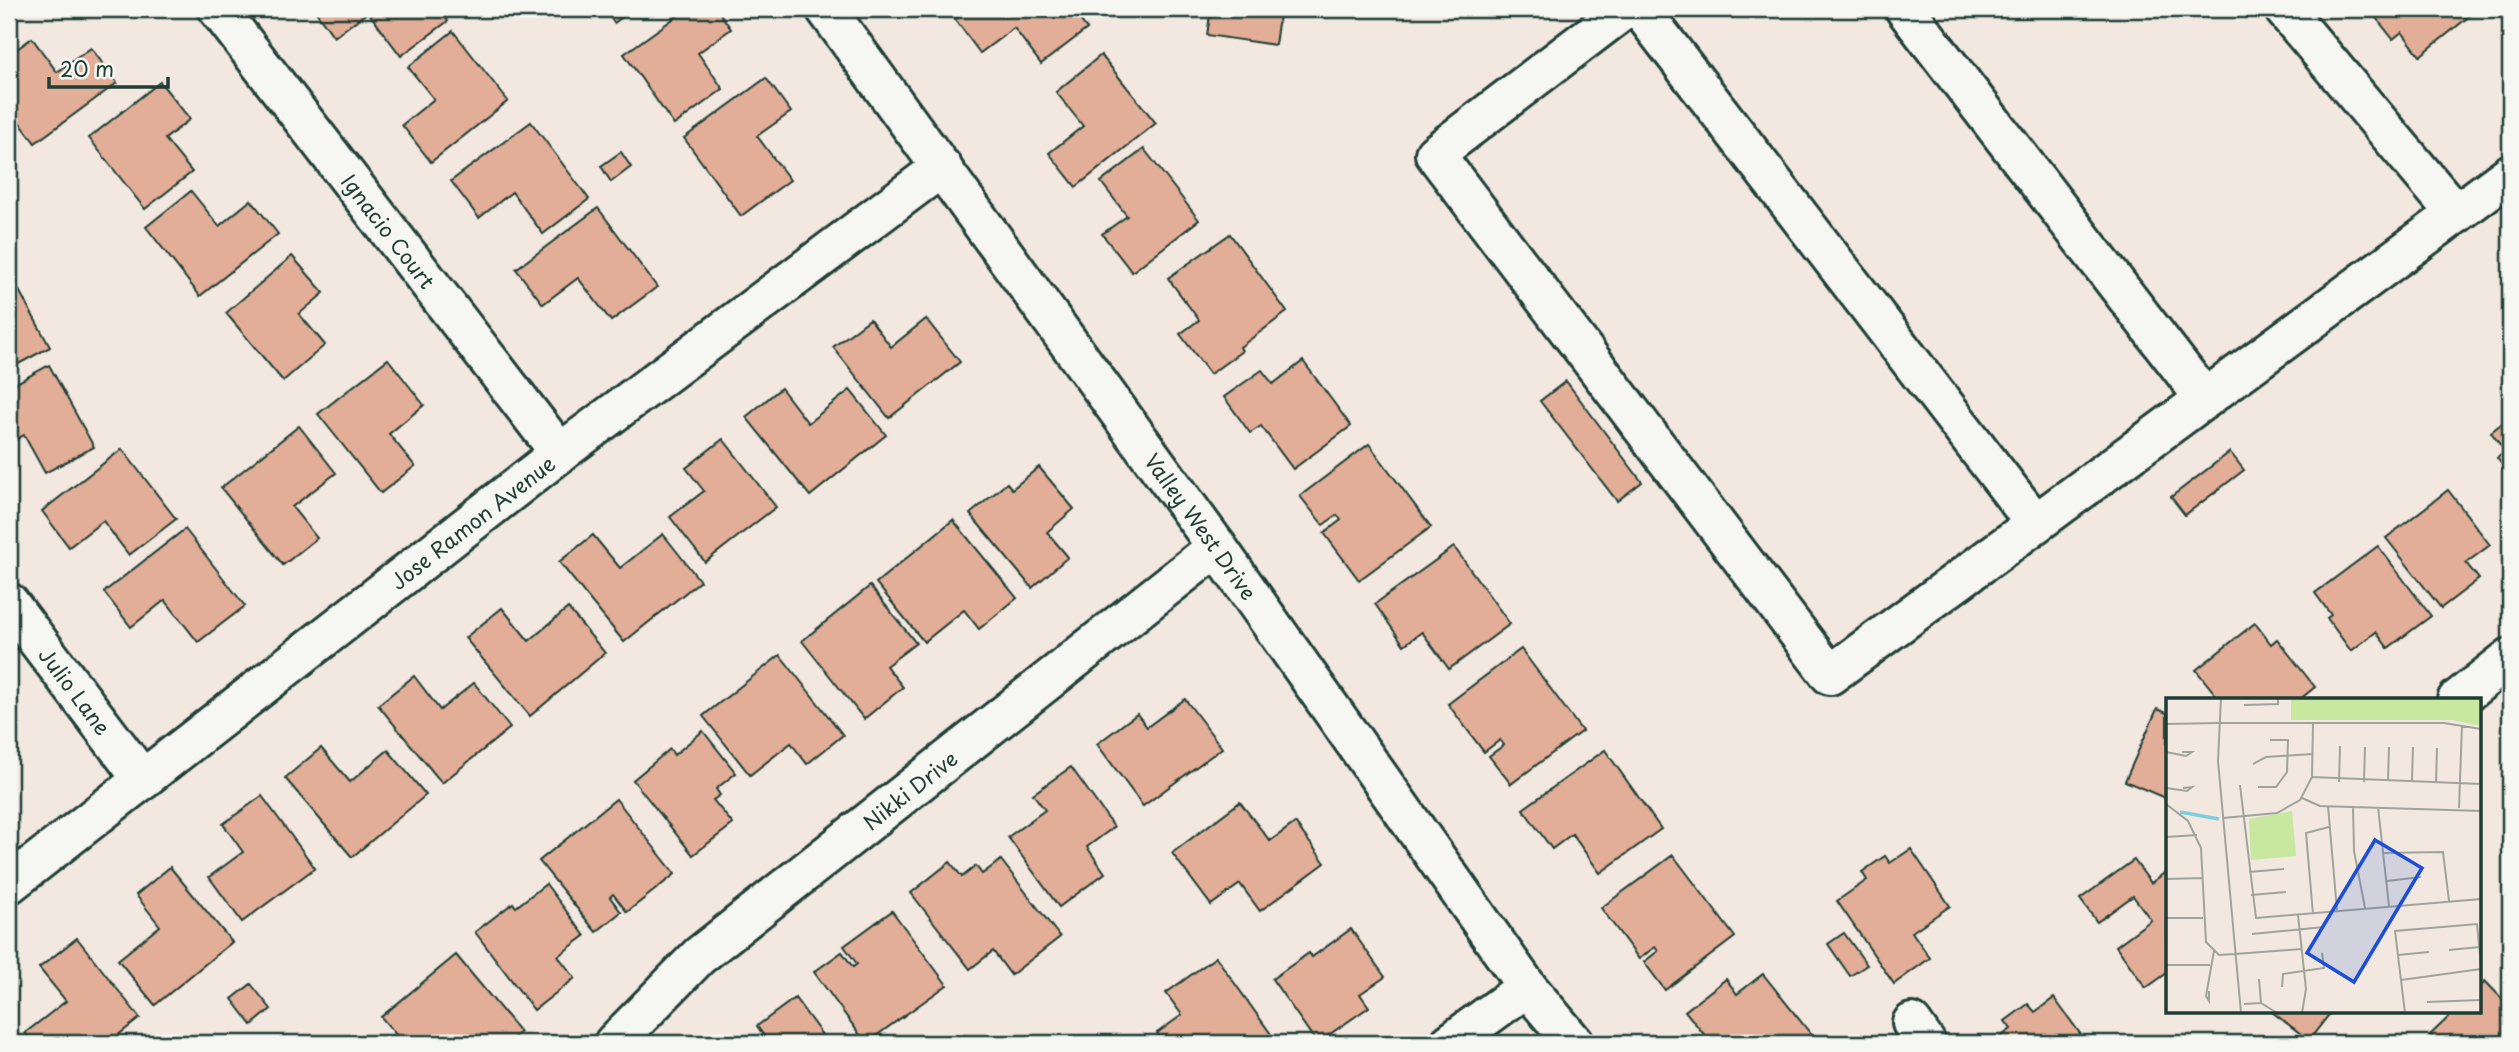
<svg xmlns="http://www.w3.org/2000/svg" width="2519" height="1052" font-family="'Playpen Sans',sans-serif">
  <rect width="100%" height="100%" fill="#f2e8e0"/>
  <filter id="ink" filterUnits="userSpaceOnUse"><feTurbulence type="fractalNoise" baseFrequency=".0143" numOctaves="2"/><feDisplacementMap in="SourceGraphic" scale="14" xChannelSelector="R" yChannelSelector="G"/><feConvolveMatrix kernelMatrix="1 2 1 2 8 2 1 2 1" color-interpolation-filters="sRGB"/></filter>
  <g filter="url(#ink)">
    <!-- building -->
    <g fill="#e3ae97" stroke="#1f3d34" stroke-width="2">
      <polygon points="314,9 439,9 448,21 401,56 368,12 334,37"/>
      <polygon points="605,9 634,9 614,23"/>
      <polygon points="687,9 717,9 731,29 698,53 723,89 674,125 624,54"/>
      <polygon points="969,9 1072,9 1087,29 1041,64 1014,28 980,53 955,19"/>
      <polygon points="1205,9 1280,9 1275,45 1207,35 1211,9"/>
      <polygon points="2369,9 2477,9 2477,10 2420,56 2402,32 2393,39"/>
      <polygon points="453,31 508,101 431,162 402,125 434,99 408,67"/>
      <polygon points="32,38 57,72 91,48 117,83 35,143 9,108 9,55"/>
      <polygon points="1101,55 1156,123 1076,187 1049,153 1083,126 1056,92"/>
      <polygon points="766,78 791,112 757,136 790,180 741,216 684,138"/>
      <polygon points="160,82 190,119 165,139 192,172 145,209 89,138"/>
      <polygon points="531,122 589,199 543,234 512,192 479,218 451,181"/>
      <polygon points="1144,149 1199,220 1132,272 1102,234 1127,216 1101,182"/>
      <polygon points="621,152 631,167 611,182 601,166"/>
      <polygon points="191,191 219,226 251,200 278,234 200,296 146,227"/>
      <polygon points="598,208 657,287 611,321 578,278 543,304 516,269"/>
      <polygon points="1230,234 1287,312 1240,347 1242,351 1210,374 1180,334 1199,320 1168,278"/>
      <polygon points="292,256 324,293 299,314 325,345 283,381 226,313"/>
      <polygon points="9,272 50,347 9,369"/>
      <polygon points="870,319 891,347 926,319 960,362 889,418 833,347"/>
      <polygon points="388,359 424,405 389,434 415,466 381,493 318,414"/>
      <polygon points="1303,361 1351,426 1293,469 1261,426 1250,433 1224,397 1262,370 1273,384"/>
      <polygon points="49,365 94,447 45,473 24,435 9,443 9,387"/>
      <polygon points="1566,381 1642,482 1617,501 1540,401"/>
      <polygon points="781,388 808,423 850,390 886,435 810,496 746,417"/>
      <polygon points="2510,417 2510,476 2497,458 2505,452 2491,432"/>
      <polygon points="299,426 336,473 292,507 317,538 283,565 221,488"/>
      <polygon points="723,439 776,507 705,562 670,517 704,491 686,468"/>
      <polygon points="1369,444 1431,527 1359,580 1324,533 1341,520 1337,515 1323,525 1300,496"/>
      <polygon points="122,449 176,519 129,555 103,521 69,547 42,511"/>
      <polygon points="2230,452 2244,470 2185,515 2171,497"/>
      <polygon points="1039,467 1074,509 1047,532 1068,557 1032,588 970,514 1007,483 1012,489"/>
      <polygon points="2448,490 2490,545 2466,563 2479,579 2441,608 2386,538"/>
      <polygon points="953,520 1017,598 979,629 964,610 924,642 876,583"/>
      <polygon points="185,529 245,606 198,642 165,600 131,627 104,592"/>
      <polygon points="663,534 700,581 624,642 559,562 593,535 620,568"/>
      <polygon points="2378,546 2431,616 2388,648 2376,632 2351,651 2327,618 2331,615 2315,593"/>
      <polygon points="1454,547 1510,624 1449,669 1422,632 1404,645 1375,604"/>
      <polygon points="870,586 916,643 886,666 903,687 864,719 802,641"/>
      <polygon points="502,608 529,641 568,608 605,653 530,716 465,638"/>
      <polygon points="2255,623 2271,644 2277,639 2315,687 2299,700 2220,700 2196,670"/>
      <polygon points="1521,649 1582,731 1511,784 1489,756 1504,745 1500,740 1484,752 1448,704"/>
      <polygon points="780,655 843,735 807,764 791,743 750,775 703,716"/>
      <polygon points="414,676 440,710 474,683 510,728 442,783 378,705"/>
      <polygon points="1185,699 1222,748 1143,806 1097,744 1137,714 1147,727"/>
      <polygon points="2157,709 2167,713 2167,799 2125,781"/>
      <polygon points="703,731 736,773 716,789 720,795 713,800 733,824 693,855 633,780 670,749 674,755"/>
      <polygon points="321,748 350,782 388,750 426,795 352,857 285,778"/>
      <polygon points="1605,750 1661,829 1600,873 1572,834 1552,849 1523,809"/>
      <polygon points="1071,767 1114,827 1087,847 1105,873 1059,907 1008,837 1045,810 1033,794"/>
      <polygon points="262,796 315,868 242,922 209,877 243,852 223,824"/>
      <polygon points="616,799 675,874 627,912 613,894 610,897 621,912 596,932 539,861"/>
      <polygon points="1240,802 1270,841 1295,823 1325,863 1260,911 1240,884 1211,905 1172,853"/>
      <polygon points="1911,849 1950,906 1912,932 1930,958 1894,984 1837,901 1867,880 1862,872 1885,856 1890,863"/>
      <polygon points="1673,855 1735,937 1665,990 1644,962 1658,951 1655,947 1639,959 1601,908"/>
      <polygon points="1001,860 1060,937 1011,975 993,951 970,969 911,893 950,862 962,877 976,866 982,874"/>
      <polygon points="2134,860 2151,883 2167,871 2167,973 2146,988 2116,946 2151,920 2133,896 2097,922 2080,899"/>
      <polygon points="170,867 232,942 155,1005 118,960 160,926 136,895"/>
      <polygon points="546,884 585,936 558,956 575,978 534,1010 475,932 513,903 516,907"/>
      <polygon points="892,911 947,985 866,1043 814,972 842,952 853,967 857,964 844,946"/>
      <polygon points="1351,929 1385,977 1360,994 1369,1007 1317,1043 1272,979 1309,953 1312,957"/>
      <polygon points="1844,933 1867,965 1850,976 1828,944"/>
      <polygon points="77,938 140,1018 108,1043 34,1043 25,1033 66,1001 39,968"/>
      <polygon points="456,955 520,1032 507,1043 403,1043 381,1017"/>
      <polygon points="1216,957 1273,1037 1263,1043 1164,1043 1157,1033 1182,1015 1166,993"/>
      <polygon points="1763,974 1814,1038 1806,1043 1711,1043 1685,1011 1726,979 1737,994"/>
      <polygon points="2485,981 2510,1007 2510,1043 2439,1043 2430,1035 2454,1012 2479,1012 2479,988"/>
      <polygon points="251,984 271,1009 252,1025 232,999"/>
      <polygon points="795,998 828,1043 769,1043 757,1026"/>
      <polygon points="2054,998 2087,1043 1992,1043 2011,1029 2005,1021 2028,1004 2035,1012"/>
      <polygon points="2272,1012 2331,1012 2309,1040"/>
    </g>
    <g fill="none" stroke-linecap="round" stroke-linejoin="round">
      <!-- minor casing -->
      <g stroke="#1f3d34" stroke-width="44">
        <g id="minor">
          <path id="s1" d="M218,9L560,453"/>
          <path id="s2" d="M826,9L1217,547L1527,987L1574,1043"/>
          <polyline points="1625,9 1435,154 1830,675 2510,174"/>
          <polyline points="1640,9 2035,523"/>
          <polyline points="1905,9 2205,399"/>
          <polyline points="2284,9 2456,214"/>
          <path id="s3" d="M9,603L143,780"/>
          <polyline points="2457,700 2510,658"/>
          <path id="s4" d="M9,884L560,453L942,167"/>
          <polyline points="1912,1023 1926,1043"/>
          <path id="s5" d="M614,1043L699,956L1217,547"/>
          <polyline points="1450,1043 1527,987"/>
        </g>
      </g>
      <!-- minor -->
      <use href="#minor" stroke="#f6f6f2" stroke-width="38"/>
    </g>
  </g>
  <g text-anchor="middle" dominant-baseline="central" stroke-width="5" stroke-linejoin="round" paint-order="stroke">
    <!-- street labels -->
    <g font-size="21" fill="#1f3d34" stroke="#f6f6f2">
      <text stroke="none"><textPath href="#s1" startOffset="280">Ignacio Court</textPath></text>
      <text stroke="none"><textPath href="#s4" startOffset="588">Jose Ramon Avenue</textPath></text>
      <text stroke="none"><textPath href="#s2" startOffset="639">Valley West Drive</textPath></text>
      <text stroke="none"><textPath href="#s3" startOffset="110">Julio Lane</textPath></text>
      <text stroke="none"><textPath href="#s5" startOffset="390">Nikki Drive</textPath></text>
    </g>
  </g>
  <!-- overview -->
  <g transform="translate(2166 698)">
    <rect width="315" height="315" fill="#f2e8e0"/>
    <path d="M125,0H315V28L286,22H125ZM126,113L130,158L85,162L83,121Z" fill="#c8e79f"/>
    <path fill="none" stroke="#7fcddd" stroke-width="3.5" d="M14,114L53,121"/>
    <path fill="none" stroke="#9ea49b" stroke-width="2" d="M55,0L52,63L75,315M78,7L112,6V0M52,25H278L315,31M0,26L52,25M0,54L20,58L26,54H16M87,66L100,59L147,56M146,79L315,86M222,83L223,49M246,83L247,49M173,84L174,48M198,84L199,49M270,85L271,50M74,87L90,220L315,201M92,89H110L121,74L122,42H104M0,90L21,93L26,89L17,90M136,100L154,108L315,113M0,106L22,123L35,150L40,244L53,257L69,256M162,108L171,212M187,108L188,153L199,210M212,109L223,208M293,110L296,27M57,120L111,115L134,102L146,79L147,25M0,139L31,137M217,155L277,154L283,203M83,174L118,171M0,181L37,180M221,183L255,179M85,197L120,194M147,216L140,135L163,129M132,217L140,291L136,315M0,220H37M86,236L158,229M283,252L314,249M69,256L135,251M232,257L263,254M0,267H44M93,281L95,305M235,282L315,271M116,289L117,276L158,270L156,255M43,293V303L40,298L48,253M261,304L315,302M78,306L95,305L111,315M239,315L229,233L311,226L315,268"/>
    <path fill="#1d4ed8" fill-opacity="0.15" stroke="#1d4ed8" stroke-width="3.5" d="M209,142L256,170L188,284L141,255Z"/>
    <rect width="315" height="315" fill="none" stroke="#1f3d34" stroke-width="3.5"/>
  </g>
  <!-- margin -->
  <rect width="2519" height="1052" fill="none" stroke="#f6f6f2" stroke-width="35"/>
  <rect x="18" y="18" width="2484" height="1017" fill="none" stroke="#1f3d34" stroke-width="2.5" filter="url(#ink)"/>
  <!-- scale -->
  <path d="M49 77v10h119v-10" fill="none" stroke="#1f3d34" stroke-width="3.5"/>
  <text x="60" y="77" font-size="21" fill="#1f3d34" stroke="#f6f6f2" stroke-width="5" paint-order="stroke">20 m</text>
</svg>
